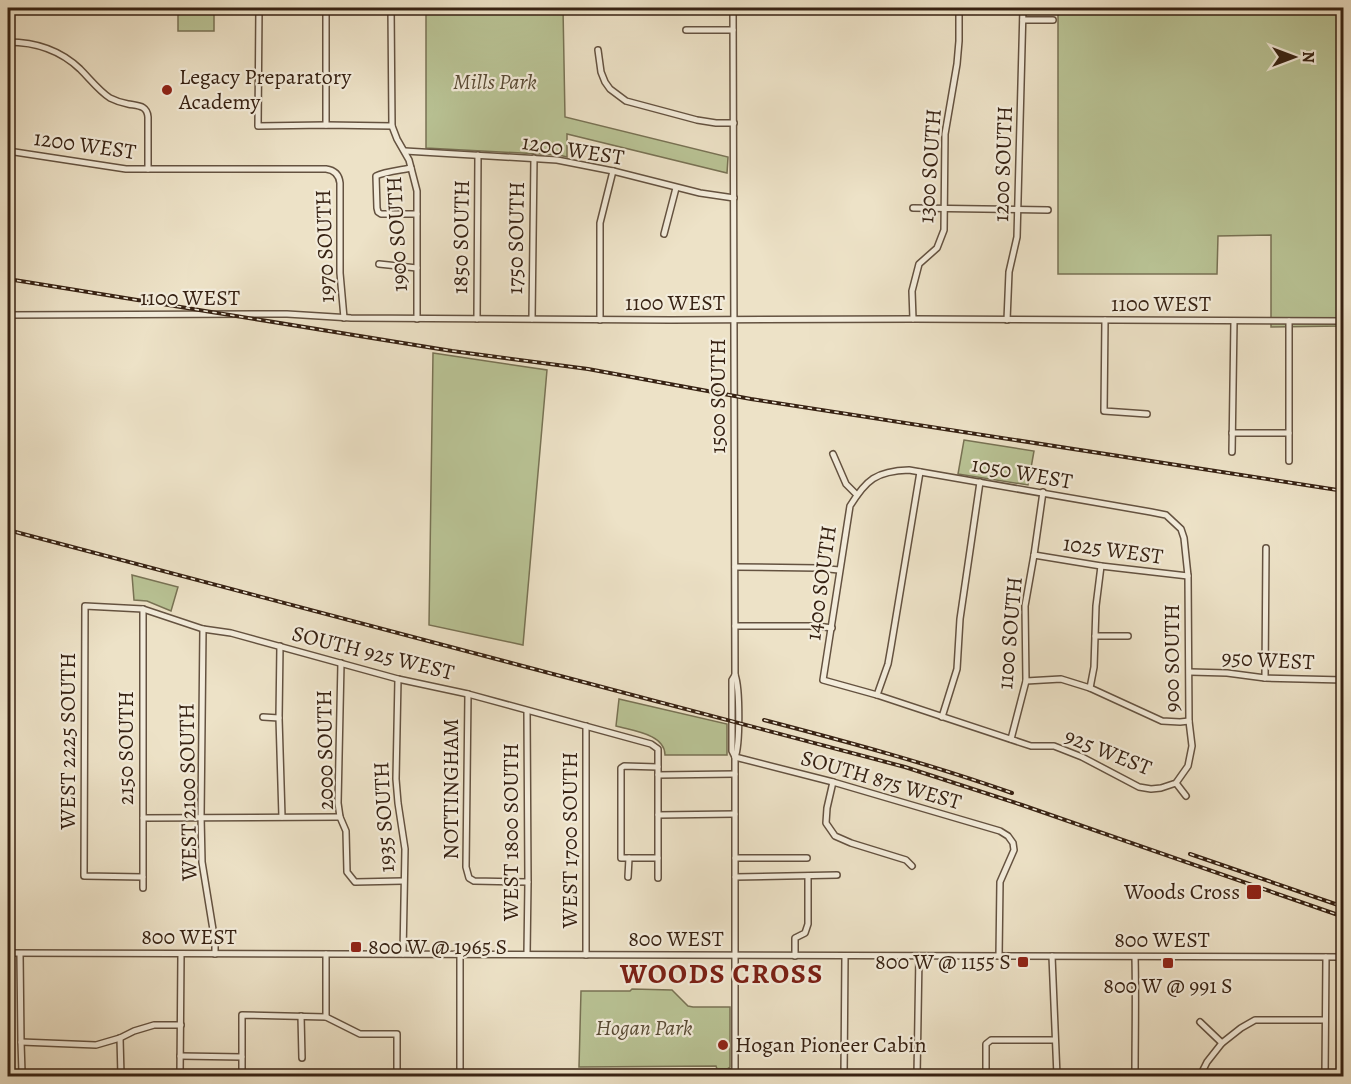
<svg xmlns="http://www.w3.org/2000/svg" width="1351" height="1084" font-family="Alegreya,serif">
  <rect width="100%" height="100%" fill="#ede2c7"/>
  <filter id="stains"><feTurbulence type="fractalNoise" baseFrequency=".00333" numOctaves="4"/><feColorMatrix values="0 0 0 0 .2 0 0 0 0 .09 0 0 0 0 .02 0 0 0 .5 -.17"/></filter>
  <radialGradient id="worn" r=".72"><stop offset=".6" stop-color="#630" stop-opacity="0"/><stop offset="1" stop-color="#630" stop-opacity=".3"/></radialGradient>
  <!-- green -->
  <g fill="#b9c395" stroke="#787254" stroke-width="1.5">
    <rect x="178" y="8" width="36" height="23"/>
    <polygon points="426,8 563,8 565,117 728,157 727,173 567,134 567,157 559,155 426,148"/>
    <polygon points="1058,8 1343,8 1343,326 1271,327 1271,235 1218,236 1217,274 1058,274"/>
    <polygon points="433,353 547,370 523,645 429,625"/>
    <polygon points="964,440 1034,451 1028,485 958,474"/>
    <polygon points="132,575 178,587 171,611 147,601 134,600"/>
    <path d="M619,699L727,724V755H665C665,734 633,731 616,726Z"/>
    <polygon points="632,989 672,990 688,1006 693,1007 730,1007 730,1067 727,1069 717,1069 716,1066 579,1067 581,991 630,991"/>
  </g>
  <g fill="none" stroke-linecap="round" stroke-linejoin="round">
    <!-- minor casing -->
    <g stroke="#645240" stroke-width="8">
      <g id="minor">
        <polyline points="259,8 258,126 326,125 392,126"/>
        <polyline points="326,8 326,125"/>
        <polyline points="391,8 392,126 397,139 409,160 417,191 417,319"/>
        <path d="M733,8L735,675C740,688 740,746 735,757V1076"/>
        <polyline points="1023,20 1053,20"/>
        <polyline points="686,30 733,30"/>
        <path d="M8,42C35,42 60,50 80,69C90,79 99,91 110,98C116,101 122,103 128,104C138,106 147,105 148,117V169"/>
        <polyline points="598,50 601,72 605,82 610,89 626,101 697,120 716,123 734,123"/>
        <path d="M8,151L126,169H326C334,170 339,174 340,183V273L344,318"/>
        <polyline points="405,151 557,160 613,171 700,193 734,198"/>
        <path d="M411,168C402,170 384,172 376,176L377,208L378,212L381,214H417"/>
        <polyline points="913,208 1048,210"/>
        <polyline points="664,234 676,188"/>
        <polyline points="379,264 417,268"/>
        <polyline points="8,315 287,314 351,318 671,320 913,319 1344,321"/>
        <polyline points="477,319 478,155"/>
        <polyline points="532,319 534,158"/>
        <polyline points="913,319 912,291 919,264 937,248 944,230 945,134 957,64 959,41 959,8"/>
        <polyline points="600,320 600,223 613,171"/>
        <polyline points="1007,320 1009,272 1017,237 1023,8"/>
        <polyline points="1105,320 1104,411 1147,414"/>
        <polyline points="1232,433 1289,433"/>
        <polyline points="1232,452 1234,321"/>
        <polyline points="833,454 846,484 857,495"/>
        <polyline points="1289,461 1289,321"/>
        <path d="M909,470L1151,512L1166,515L1181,529L1184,538L1188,576L1189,721L1192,746L1188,766L1176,783L1161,788L1151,789L1139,787L1082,757L1054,746H1031L877,695L823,680L850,506C866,480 876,471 909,470Z"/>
        <polyline points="1034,555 1101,566 1188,576"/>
        <polyline points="735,567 818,568 839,570"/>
        <polyline points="735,626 817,626 832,628"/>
        <polyline points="203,629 201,816 202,862 215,942 215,954"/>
        <polyline points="1095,636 1128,636"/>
        <polyline points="280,646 279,718 282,817"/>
        <polyline points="341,663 338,803 340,817 346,831 347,872 355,882 403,881"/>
        <polyline points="1190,672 1227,673 1265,678 1344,680"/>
        <polyline points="735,675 732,680 732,751 735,757"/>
        <polyline points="1265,678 1266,548"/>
        <polyline points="398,679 396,779 398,803 405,849 403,954"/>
        <polyline points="1026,681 1061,679 1090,688 1162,721 1180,722 1189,721"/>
        <polyline points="1090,688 1094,667 1096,606 1101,566"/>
        <polyline points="468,694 466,867 469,878 474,881 528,882"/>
        <polyline points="877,695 888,664 891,647 920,472"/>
        <polyline points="263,717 279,718"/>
        <polyline points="942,717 957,669 960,619 980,482"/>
        <polyline points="1011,739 1026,681 1025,606 1034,555 1043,492"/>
        <polyline points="735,757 833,782 1000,831 1008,836 1013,843 1014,850 1000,882 999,956"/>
        <polyline points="658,767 624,766 621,768 621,858 658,858"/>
        <polyline points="658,775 735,774"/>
        <polyline points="833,782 827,808 826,823 835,836 851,843 906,860 912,866"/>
        <polyline points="1176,783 1186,796"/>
        <polyline points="658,815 735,814"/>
        <polyline points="143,818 340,817"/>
        <polyline points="735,858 807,858"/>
        <polyline points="143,877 84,876 85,606 143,609 203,629 231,633 398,679 468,694 651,744 658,749 658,878"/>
        <polyline points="628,877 629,858"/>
        <polyline points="735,877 837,875"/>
        <polyline points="143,888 143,609"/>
        <polyline points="8,953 1344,957"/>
        <polyline points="20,954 21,1042 22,1073 24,1076"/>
        <polyline points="460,954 460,1076"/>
        <polyline points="527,954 528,882 527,711"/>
        <polyline points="586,955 586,726"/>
        <polyline points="795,956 795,938 805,933 808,924 808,876"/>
        <polyline points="1052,956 1057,1076"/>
        <path d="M1135,957C1136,997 1135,1036 1135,1076"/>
        <polyline points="301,1016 302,1058"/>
        <polyline points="326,1017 326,954"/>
        <polyline points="1200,1022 1222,1043"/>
        <polyline points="120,1038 121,1076"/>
        <polyline points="21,1042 96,1045 120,1038 134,1031 154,1025 181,1025"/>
        <polyline points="180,1056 242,1057"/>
        <polyline points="180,1076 181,954"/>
        <polyline points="242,1076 242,1015 326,1017 360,1034 397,1034 397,1076"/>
        <polyline points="555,1076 579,1073 735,1072"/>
        <polyline points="844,1076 845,956"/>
        <polyline points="917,1076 919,956"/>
        <polyline points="986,1076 986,1044 991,1040 1055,1040"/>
        <polyline points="1200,1076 1207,1062 1222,1043 1241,1028 1255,1020 1325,1020"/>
        <polyline points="1325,1076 1326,957"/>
      </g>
    </g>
    <!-- minor -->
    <use href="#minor" stroke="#f3ecdb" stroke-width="5"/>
    <!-- rail casing -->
    <g stroke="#372213" stroke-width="4">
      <g id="rail">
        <polyline points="8,279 452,351 588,369 751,399 1344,491"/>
        <polyline points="8,530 905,767 1022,805 1344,917"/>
        <path d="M764,720C848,742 930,764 1012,793"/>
        <polyline points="1190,854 1344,907"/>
      </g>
    </g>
    <!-- rail -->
    <use href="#rail" stroke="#f3ecdb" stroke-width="1.5" stroke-dasharray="4.5" stroke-linecap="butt"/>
  </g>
  <!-- markers -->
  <g fill="#8f2418" stroke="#f3ecdb" stroke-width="2">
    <circle cx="167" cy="90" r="6"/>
    <rect x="1246" y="884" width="16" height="16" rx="3"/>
    <rect x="350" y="941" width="12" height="12" rx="3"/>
    <rect x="1017" y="956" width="12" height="12" rx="3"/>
    <rect x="1162" y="957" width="12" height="12" rx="3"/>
    <circle cx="723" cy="1045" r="6"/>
  </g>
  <g text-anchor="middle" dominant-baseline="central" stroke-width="4.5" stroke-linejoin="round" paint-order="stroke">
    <!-- poi labels -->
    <g font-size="22" fill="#372213" stroke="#f3ecdb" text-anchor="start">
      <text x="179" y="77">Legacy Preparatory<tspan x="179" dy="25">Academy</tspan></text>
      <text x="1240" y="892" text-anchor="end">Woods Cross</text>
      <text x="368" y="947">800 W @ 1965 S</text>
      <text x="1011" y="962" text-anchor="end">800 W @ 1155 S</text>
      <text x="1168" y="986" text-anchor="middle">800 W @ 991 S</text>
      <text x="735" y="1045">Hogan Pioneer Cabin</text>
    </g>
    <!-- park labels -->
    <g font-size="22" font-style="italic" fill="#584a34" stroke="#f3ecdb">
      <text x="495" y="82">Mills Park</text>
      <text x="644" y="1028">Hogan Park</text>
    </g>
    <!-- street labels -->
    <g font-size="22" fill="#372213" stroke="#f3ecdb">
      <text transform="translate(85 145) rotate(8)">1200 WEST</text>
      <text transform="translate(573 150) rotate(9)">1200 WEST</text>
      <text transform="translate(1003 164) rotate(-88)">1200 SOUTH</text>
      <text transform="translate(930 166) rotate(-86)">1300 SOUTH</text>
      <text transform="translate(397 234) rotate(-93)">1900 SOUTH</text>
      <text transform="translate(461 237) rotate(-89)">1850 SOUTH</text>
      <text transform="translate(516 238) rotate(-89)">1750 SOUTH</text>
      <text transform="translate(325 246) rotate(-92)">1970 SOUTH</text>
      <text x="190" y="298">1100 WEST</text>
      <text x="675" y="303">1100 WEST</text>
      <text x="1161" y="304">1100 WEST</text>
      <text transform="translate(718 396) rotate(-90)">1500 SOUTH</text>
      <text transform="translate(1022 473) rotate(10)">1050 WEST</text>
      <text transform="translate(1113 550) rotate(8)">1025 WEST</text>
      <text transform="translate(821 583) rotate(-82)">1400 SOUTH</text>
      <text transform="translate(1010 633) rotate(-85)">1100 SOUTH</text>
      <text transform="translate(373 653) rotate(14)">SOUTH 925 WEST</text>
      <text transform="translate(1172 658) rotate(-90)">900 SOUTH</text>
      <text transform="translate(1268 660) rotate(3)">950 WEST</text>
      <text transform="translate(68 741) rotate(-90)">WEST 2225 SOUTH</text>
      <text transform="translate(126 748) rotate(-90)">2150 SOUTH</text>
      <text transform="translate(325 750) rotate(-91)">2000 SOUTH</text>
      <text transform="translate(1108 752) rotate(22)">925 WEST</text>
      <text transform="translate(881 780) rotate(16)">SOUTH 875 WEST</text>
      <text transform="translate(451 789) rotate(-90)">NOTTINGHAM</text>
      <text transform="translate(188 792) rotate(-91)">WEST 2100 SOUTH</text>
      <text transform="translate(384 817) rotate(-93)">1935 SOUTH</text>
      <text transform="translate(511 832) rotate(-90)">WEST 1800 SOUTH</text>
      <text transform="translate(570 840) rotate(-90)">WEST 1700 SOUTH</text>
      <text x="189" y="937">800 WEST</text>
      <text x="676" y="939">800 WEST</text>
      <text x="1162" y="940">800 WEST</text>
    </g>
    <!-- district labels -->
    <g font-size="28" font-weight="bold" letter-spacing="1.5" fill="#7a1f14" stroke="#f3ecdb">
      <text x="722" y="974">WOODS CROSS</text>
    </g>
  </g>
  <!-- margin -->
  <rect width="1351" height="1084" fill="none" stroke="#ede2c7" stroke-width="30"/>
  <rect x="9" y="9" width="1333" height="1066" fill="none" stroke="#372213" stroke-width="3"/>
  <rect x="15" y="15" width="1321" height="1054" fill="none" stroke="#372213" stroke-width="1.5"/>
  <!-- north arrow -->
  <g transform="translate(1294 57) rotate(90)" stroke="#f3ecdb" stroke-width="4.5" paint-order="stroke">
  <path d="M0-4.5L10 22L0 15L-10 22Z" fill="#372213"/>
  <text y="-9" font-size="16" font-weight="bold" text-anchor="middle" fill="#372213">N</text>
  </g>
  <rect width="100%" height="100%" filter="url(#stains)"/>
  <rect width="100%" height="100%" fill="url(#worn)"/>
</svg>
